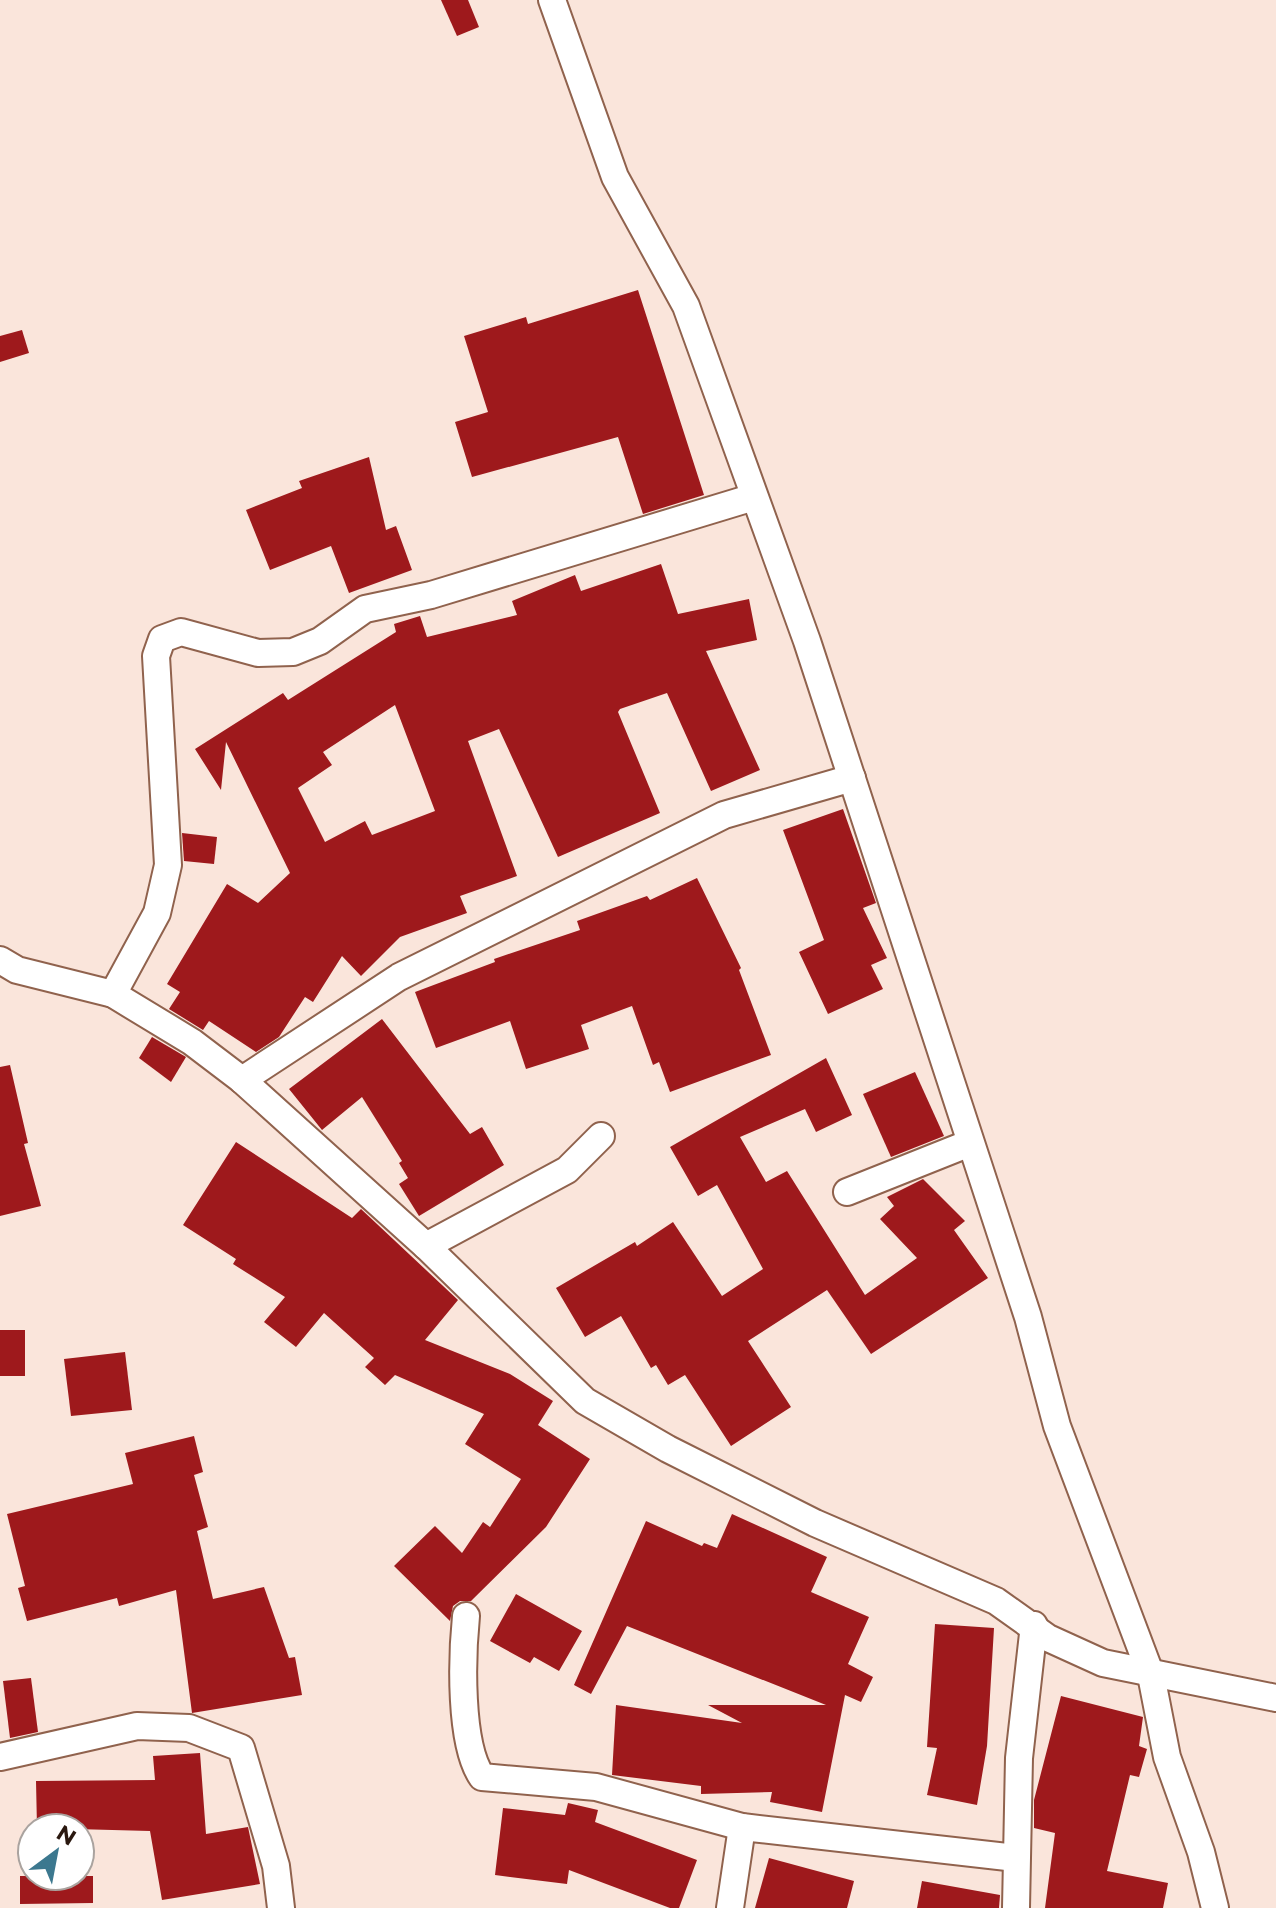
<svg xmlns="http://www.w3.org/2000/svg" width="1276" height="1908" font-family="Montserrat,sans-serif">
  <rect width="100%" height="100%" fill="#fae5db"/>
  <!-- building -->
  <g fill="#9e191c" fill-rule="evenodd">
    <polygon points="441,0 468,0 479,27 457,36"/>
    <polygon points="638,290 704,495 643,514 618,437 472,477 455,422 488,412 464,336 526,317 528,324"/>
    <polygon points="22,330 29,353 0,362 0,336"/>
    <polygon points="369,457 386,530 396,526 412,570 349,593 331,546 270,570 246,510 302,488 299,481"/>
    <path d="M661,564L678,614L749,599L757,640L706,651L760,770L711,791L667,693L620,709L618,712L660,813L558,857L499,729L468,741L517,876L460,896L467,913L400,937L361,976L342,956L313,1002L305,997L279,1037L256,1052L209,1021L203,1030L169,1009L180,992L167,984L227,884L258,903L290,873L226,742L221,790L195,749L283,693L288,700L396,632L394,624L420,616L427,637L517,615L512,601L575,575L581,591ZM395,705L435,811L372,835L365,821L325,842L298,788L332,765L323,752Z"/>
    <polygon points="843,809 876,903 863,908 887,958 871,965 883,989 828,1014 799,952 824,940 783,830"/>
    <polygon points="182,833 217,837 214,864 184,861"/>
    <polygon points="697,878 741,968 739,970 771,1055 670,1092 659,1062 653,1065 632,1006 581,1025 589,1049 526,1069 510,1021 436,1048 415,992 495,962 494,959 580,930 577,921 647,896 650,900"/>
    <polygon points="382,1019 470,1134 482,1127 504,1165 419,1216 399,1184 408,1178 399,1163 402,1161 362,1097 322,1130 289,1089"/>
    <polygon points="152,1037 186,1057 171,1082 139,1058"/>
    <polygon points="826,1058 852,1115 816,1132 805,1109 740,1137 766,1182 787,1171 865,1295 917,1258 880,1219 894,1206 887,1197 923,1179 965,1221 954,1230 988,1278 871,1354 827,1290 748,1341 791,1407 731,1446 685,1375 668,1385 656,1365 651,1368 621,1316 585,1337 556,1288 635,1242 637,1246 673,1222 722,1296 763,1269 717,1185 698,1196 670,1147"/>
    <polygon points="10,1065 28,1143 24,1144 41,1206 0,1216 0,1067"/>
    <polygon points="915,1072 944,1136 891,1157 863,1094"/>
    <polygon points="236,1142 352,1218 361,1209 458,1300 425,1340 510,1374 553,1401 538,1425 590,1459 546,1527 471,1601 460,1601 453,1606 450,1621 394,1566 435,1526 462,1553 483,1522 490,1527 521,1479 465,1444 484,1414 395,1375 385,1385 365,1367 374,1358 324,1313 296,1347 264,1322 285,1297 233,1264 236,1259 183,1225"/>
    <rect x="0" y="1330" width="25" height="46"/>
    <polygon points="125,1352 132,1410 71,1416 64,1359"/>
    <polygon points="194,1436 203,1472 194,1475 208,1527 197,1531 213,1599 264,1587 289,1658 295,1657 302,1695 192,1713 176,1590 119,1606 117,1598 27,1621 18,1588 25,1586 7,1514 133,1484 125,1453"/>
    <polygon points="732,1514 827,1557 811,1592 869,1617 848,1664 873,1677 861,1702 845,1695 822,1812 770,1802 772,1792 701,1794 701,1786 612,1775 616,1705 742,1723 708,1705 826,1705 627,1626 591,1694 574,1685 646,1521 702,1546 704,1543 717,1548"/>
    <polygon points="516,1594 582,1631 559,1671 534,1657 530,1663 490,1641"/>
    <polygon points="935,1624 994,1628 987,1746 977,1805 927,1795 937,1748 927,1747"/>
    <polygon points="31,1678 38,1732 10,1738 3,1681"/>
    <polygon points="1061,1696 1143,1717 1139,1746 1147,1749 1139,1777 1130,1775 1107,1871 1168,1883 1163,1908 1045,1908 1055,1833 1034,1828 1034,1800"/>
    <polygon points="200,1753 206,1834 248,1827 260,1884 162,1900 150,1831 37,1828 36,1781 155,1780 153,1756"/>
    <polygon points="568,1803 598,1810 595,1822 697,1860 679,1908 670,1908 569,1870 567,1884 495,1875 503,1808 565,1815"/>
    <polygon points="769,1858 854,1881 847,1908 755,1908"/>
    <polygon points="20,1876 93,1876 93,1903 20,1904"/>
    <polygon points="922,1881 1000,1895 999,1908 917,1908"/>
  </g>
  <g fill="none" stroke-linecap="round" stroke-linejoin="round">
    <!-- street casing -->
    <g stroke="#90624d" stroke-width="30">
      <g id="street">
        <polyline points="552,0 615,177 686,306 807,641 1028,1317 1057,1426 1151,1675 1167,1757 1201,1852 1215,1908"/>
        <polyline points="0,960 17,970 113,994 192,1042 242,1080 426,1246 585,1401 668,1449 815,1523 996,1601 1048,1638 1103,1663 1276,1698"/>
        <polyline points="113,994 157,913 168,865 156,656 162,639 181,632 258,653 293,652 320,641 365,609 431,595 754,497"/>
        <polyline points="242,1080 399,977 724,815 852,778"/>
        <polyline points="847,1192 970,1143"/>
        <polyline points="426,1246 567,1170 601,1136"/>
        <path d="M466,1616C462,1656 459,1744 482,1777L596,1787L742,1827L1016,1858"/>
        <polyline points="0,1757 137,1726 189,1728 241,1748 276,1866 281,1908"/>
        <polyline points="730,1908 742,1827"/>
        <polyline points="1016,1908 1019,1758 1034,1625"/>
      </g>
    </g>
    <!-- street -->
    <use href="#street" stroke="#fff" stroke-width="26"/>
  </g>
  <!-- north arrow -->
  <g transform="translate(56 1852) rotate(32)"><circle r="38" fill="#ffffff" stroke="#aaa39f" stroke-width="2"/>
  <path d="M0-6L14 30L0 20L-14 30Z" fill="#3c788f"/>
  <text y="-12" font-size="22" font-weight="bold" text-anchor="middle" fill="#2a180f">N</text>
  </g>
</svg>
